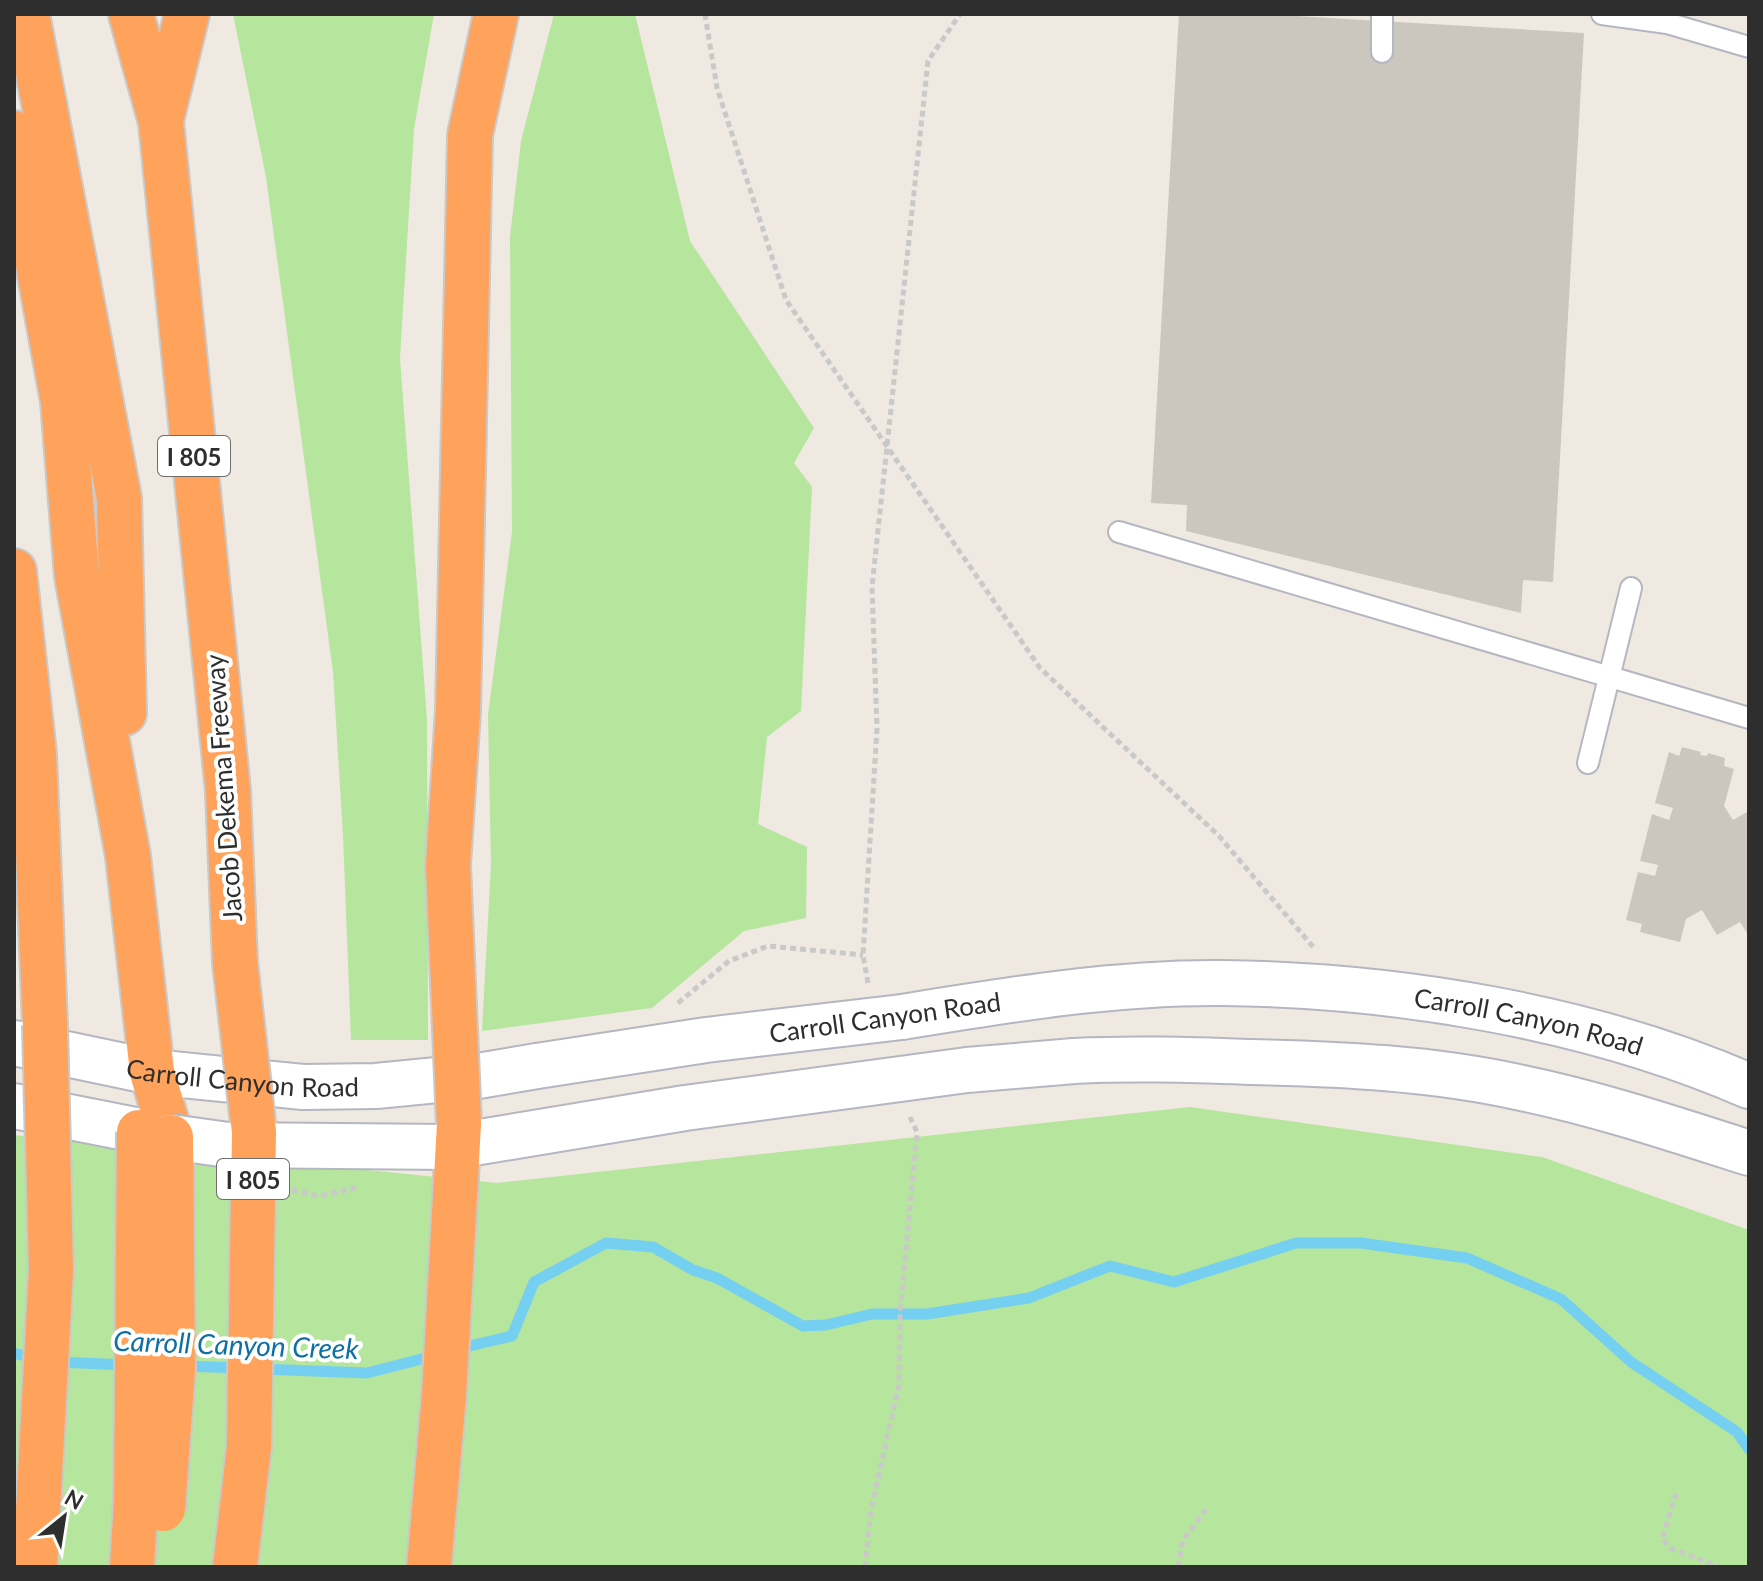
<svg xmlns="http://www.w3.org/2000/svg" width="1763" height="1581" font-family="Lato,sans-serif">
  <rect width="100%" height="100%" fill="#efe9e1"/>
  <!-- green -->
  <g fill="#b6e59e">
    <polygon points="233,14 434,14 414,129 400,358 427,720 428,1040 351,1040 343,835 333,672 266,177"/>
    <polygon points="554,14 635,14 690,241 814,428 794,463 812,487 801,711 767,737 758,824 807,847 806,918 744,931 652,1008 482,1031 491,864 488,715 512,532 510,237 521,141"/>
    <polygon points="1190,1107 1542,1157 1749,1230 1749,1567 14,1567 14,1135 497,1183"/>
  </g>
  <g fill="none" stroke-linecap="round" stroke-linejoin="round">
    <!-- stream -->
    <g stroke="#75cff0" stroke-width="11">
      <polyline points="457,1349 512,1336 534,1282 606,1243 653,1247 693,1270 717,1278 803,1326 826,1325 872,1314 927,1314 1029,1298 1110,1266 1174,1282 1296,1243 1361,1243 1467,1258 1561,1299 1631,1362 1737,1432 1749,1449"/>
      <polyline points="14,1353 36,1359"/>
      <polyline points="57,1362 127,1365"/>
      <polyline points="180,1366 243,1368"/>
      <polyline points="260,1369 367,1373 437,1355"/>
    </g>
  </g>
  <!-- building -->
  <g fill="#cbc7bf">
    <polygon points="1179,14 1262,14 1584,33 1553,582 1523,580 1521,613 1186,531 1187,505 1151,503"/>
    <polygon points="1682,747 1701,752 1700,755 1707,756 1708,753 1725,758 1724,766 1734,769 1724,806 1733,820 1749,811 1749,936 1740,922 1717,935 1702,910 1686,919 1680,942 1640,932 1642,924 1626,920 1638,872 1655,876 1658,865 1640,861 1652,814 1669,820 1673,808 1655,803 1669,752 1679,756"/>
  </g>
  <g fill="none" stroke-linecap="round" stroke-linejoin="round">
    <!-- service casing -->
    <g stroke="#b4b7c1" stroke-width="24">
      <g id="service">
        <polyline points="1382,14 1382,52"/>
        <polyline points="1602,14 1667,23 1749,47"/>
        <polyline points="1119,532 1749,718"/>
        <polyline points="1588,763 1631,588"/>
      </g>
    </g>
    <!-- secondary casing -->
    <g stroke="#b4b7c1" stroke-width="48">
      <g id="secondary">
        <path id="s1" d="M902,1017C1007,1000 1115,982 1222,983C1396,985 1588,1016 1749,1086"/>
        <path id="s2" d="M14,1043L152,1072L303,1087L376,1086L478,1076L537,1066"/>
        <path d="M1074,1061C1133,1058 1191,1060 1250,1062C1340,1064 1433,1068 1522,1088C1599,1104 1674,1129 1749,1153"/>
        <polyline points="14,1106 171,1137"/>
      </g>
    </g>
    <!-- motorway casing -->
    <g stroke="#c9c9c9" stroke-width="48">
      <g id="motorway">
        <polyline points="27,14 119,498 124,713"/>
        <polyline points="131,14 161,122 228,791"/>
        <polyline points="161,120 187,14"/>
        <polyline points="14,133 63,401 77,576 128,856 152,1072 171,1137"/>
        <polyline points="14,571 34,754 45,1025"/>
        <polyline points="448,865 458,711 470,135 496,14"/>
      </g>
    </g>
    <!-- path -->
    <g stroke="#c9c9c9" stroke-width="5" stroke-dasharray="6 4" stroke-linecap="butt">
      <polyline points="705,14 717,88 786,300 1040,668 1219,836 1314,948"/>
      <polyline points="868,983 863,955 877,728 872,587 928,61 960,14"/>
      <polyline points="678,1003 729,961 768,946 863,955"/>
      <polyline points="292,1190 318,1196 356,1188"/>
      <polyline points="1676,1493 1662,1539 1670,1548 1720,1567"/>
      <polyline points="865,1567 871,1509 899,1385 900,1314 917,1132 910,1117"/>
      <polyline points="1178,1567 1183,1540 1207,1508"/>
    </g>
    <!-- service -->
    <use href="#service" stroke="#fff" stroke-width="20"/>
    <!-- secondary -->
    <use href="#secondary" stroke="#fff" stroke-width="44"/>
    <!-- motorway -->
    <use href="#motorway" stroke="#ffa35c" stroke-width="44"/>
    <!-- secondary-bridge casing -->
    <g stroke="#b4b7c1" stroke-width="48" stroke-linecap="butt">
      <g id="secondary-bridge">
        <polyline points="537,1066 706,1040 902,1017"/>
        <polyline points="171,1137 228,1145 450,1147 685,1108 967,1070 1074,1061"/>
      </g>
    </g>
    <!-- motorway-bridge casing -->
    <g stroke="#c9c9c9" stroke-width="48" stroke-linecap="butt">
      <g id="motorway-bridge">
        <polyline points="228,791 235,962 254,1132 249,1447 235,1567"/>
        <polyline points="163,1509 173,1370 171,1137"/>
        <polyline points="35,1567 51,1270 45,1025"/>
        <polyline points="132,1567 136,1501 139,1132"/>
        <polyline points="429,1567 444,1395 459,1124 448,865"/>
      </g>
    </g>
    <!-- secondary-bridge -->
    <use href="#secondary-bridge" stroke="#fff" stroke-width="44"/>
    <!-- motorway-bridge -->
    <use href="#motorway-bridge" stroke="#ffa35c" stroke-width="44"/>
  </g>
  <g text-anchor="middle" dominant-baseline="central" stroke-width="8" stroke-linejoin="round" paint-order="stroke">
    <!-- shield labels -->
    <g fill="#fff" stroke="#6d6d6d" stroke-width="2">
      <rect x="158" y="436" width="72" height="40" rx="6"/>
      <rect x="217" y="1159" width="72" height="40" rx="6"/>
    </g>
    <g font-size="24" font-weight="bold" fill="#2e2e2e">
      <text x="194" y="456">I 805</text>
      <text x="253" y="1179">I 805</text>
    </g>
    <!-- street labels -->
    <g font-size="26" fill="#2e2e2e" stroke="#fff">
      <text transform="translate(223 788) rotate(-94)">Jacob Dekema Freeway</text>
      <text transform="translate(885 1017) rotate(-8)">Carroll Canyon Road</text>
      <text stroke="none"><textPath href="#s1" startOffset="632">Carroll Canyon Road</textPath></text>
      <text stroke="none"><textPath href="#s2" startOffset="232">Carroll Canyon Road</textPath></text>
    </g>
    <!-- water labels -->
    <g font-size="28" font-style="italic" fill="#0d6fa3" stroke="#fff">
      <text transform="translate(236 1344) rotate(2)">Carroll Canyon Creek</text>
    </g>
  </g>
  <!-- border -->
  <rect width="1763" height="1581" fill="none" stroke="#2e2e2e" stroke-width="32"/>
  <!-- north arrow -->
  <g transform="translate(64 1517) rotate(30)" stroke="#ffffff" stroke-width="6" paint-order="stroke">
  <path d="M0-6L14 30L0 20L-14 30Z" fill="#2e2e2e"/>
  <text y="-12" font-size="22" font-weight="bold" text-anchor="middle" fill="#2e2e2e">N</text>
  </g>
</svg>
